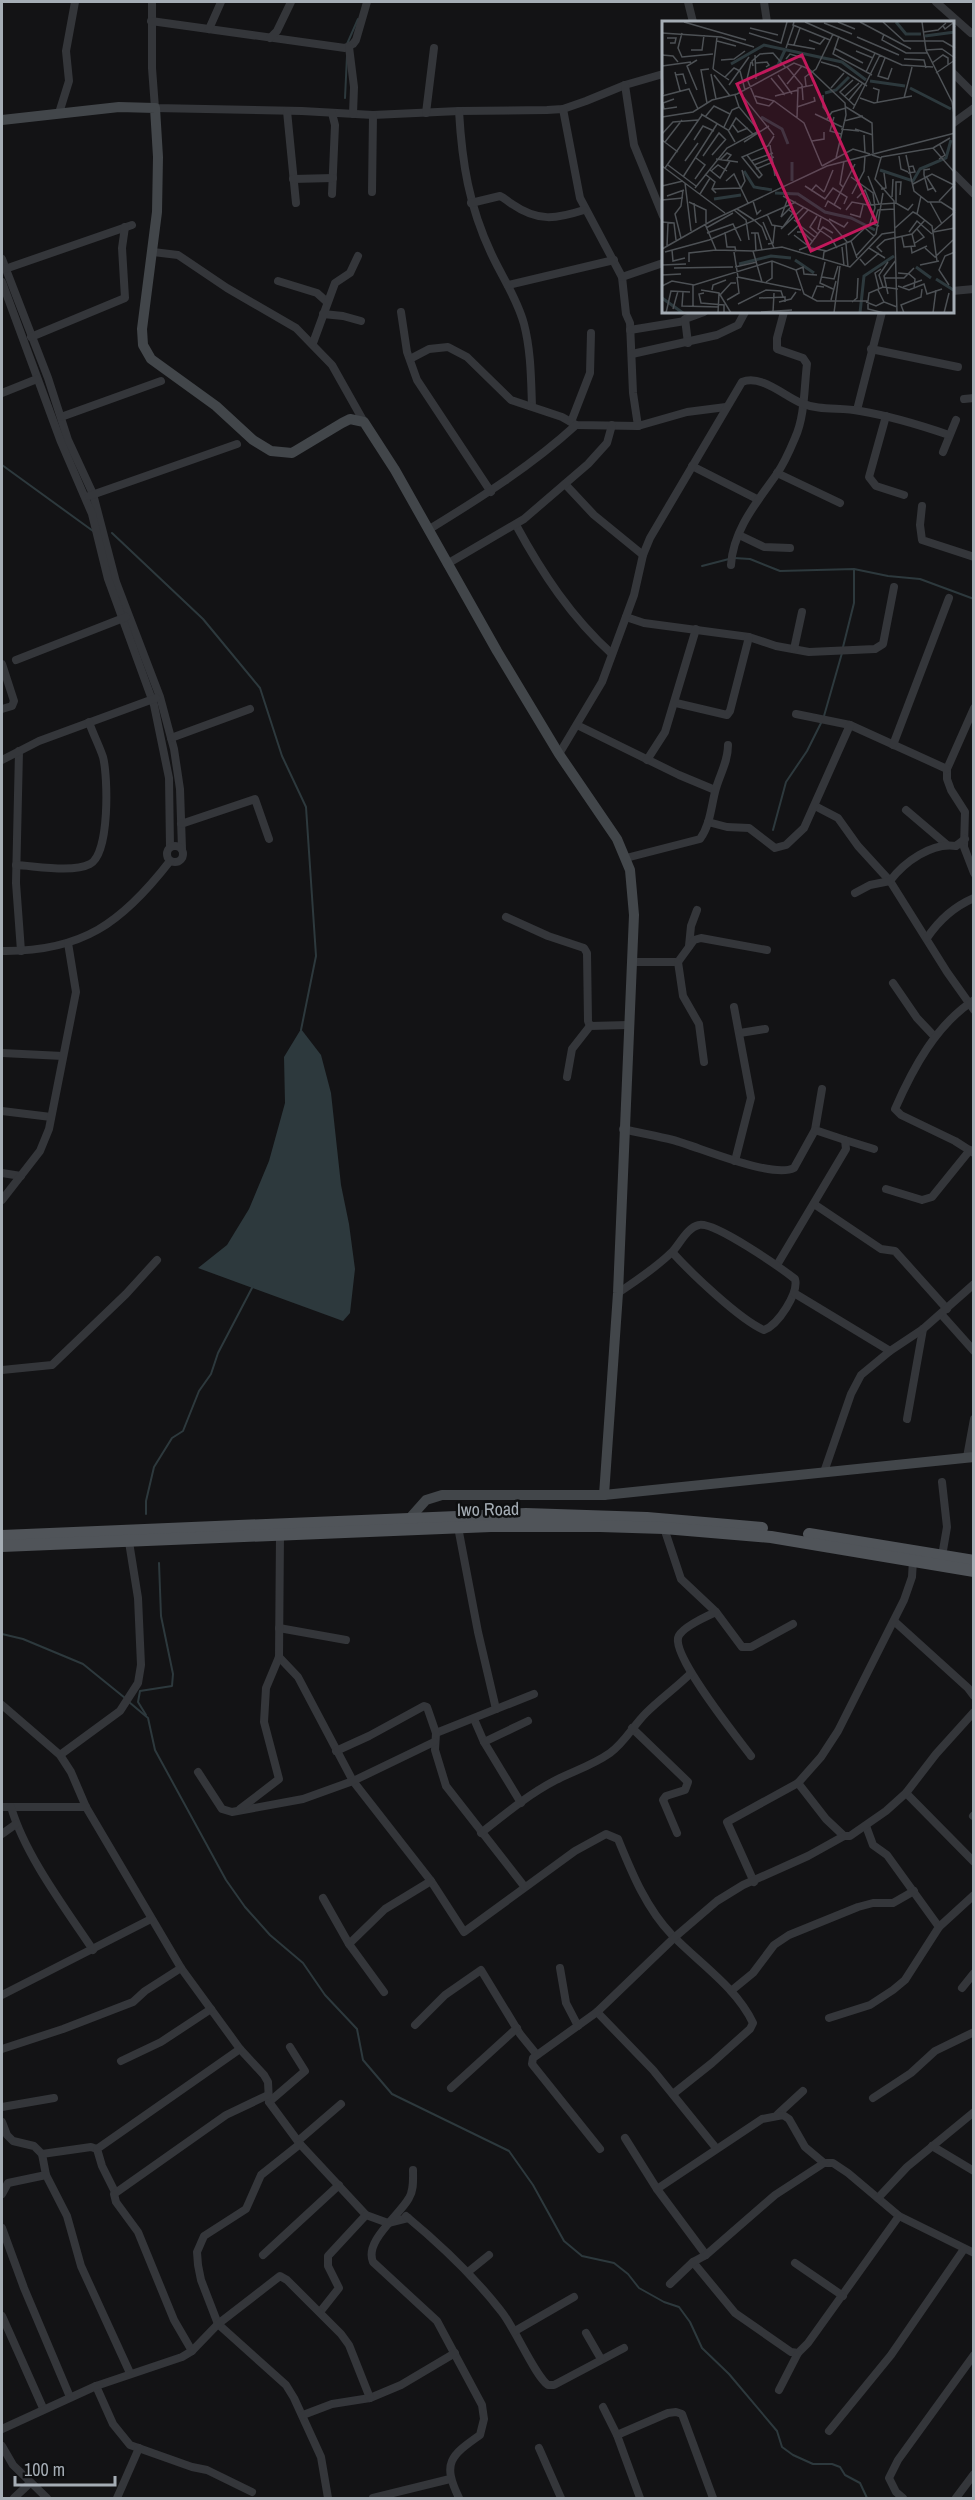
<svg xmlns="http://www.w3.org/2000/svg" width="975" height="2500" font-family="'Archivo Narrow',sans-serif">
  <rect width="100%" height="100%" fill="#131315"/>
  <!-- water -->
  <polygon fill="#2d393d" points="301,1029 321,1055 331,1093 341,1185 349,1224 355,1269 350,1313 343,1321 198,1268 227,1245 249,1209 269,1161 285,1103 284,1057"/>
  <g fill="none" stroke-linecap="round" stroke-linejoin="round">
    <!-- stream -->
    <g stroke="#2d393d" stroke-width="2">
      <polyline points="347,44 358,19"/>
      <polyline points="345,98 347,56"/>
      <polyline points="2,465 93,531"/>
      <polyline points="112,533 203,619 260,688 282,756 306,807 316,956 301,1030"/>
      <polyline points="734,558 750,559 780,571 854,569 888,576 920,579 974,599"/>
      <polyline points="702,566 729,559"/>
      <polyline points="843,647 854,603 854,570"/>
      <polyline points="824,716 842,653"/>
      <polyline points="773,830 786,782 807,751 822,721"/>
      <polyline points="146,1514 146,1501 154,1467 172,1438 183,1431 199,1391 211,1374 218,1353 253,1286"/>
      <polyline points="2,1634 23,1639 83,1664 125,1698"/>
      <polyline points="129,1702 148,1718 155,1750 226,1880 245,1907 270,1935 303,1963 325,1995 357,2029 363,2060 392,2094 509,2151 533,2185 564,2241 582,2256 614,2263 628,2274 639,2288 664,2302 679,2307 690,2322 702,2348 729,2374 777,2431 782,2447 793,2455 813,2464 832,2464 840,2467 845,2475 860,2483 867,2498"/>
      <polyline points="146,1715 138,1702 140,1691 172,1686 173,1674 161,1616 159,1563"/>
    </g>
    <!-- street -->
    <g stroke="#34363a" stroke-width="8">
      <polyline points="152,2 152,68 155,108 302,111 373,115 459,111 547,110 563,109 586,101 625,85 663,74"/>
      <polyline points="688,2 693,22"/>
      <polyline points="764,2 767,22"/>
      <polyline points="936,2 971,33"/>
      <polyline points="151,21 345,48 353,44 356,40 367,2"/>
      <polyline points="209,29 221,2"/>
      <polyline points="270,38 277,31 291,2"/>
      <polyline points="349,47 354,87 353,114"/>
      <polyline points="952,72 974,94"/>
      <polyline points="625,85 634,145 663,216"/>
      <polyline points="563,109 580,198 622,277 626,314 630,323 633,393 638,426"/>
      <polyline points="287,111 296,203"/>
      <path d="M459,111C462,163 469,206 491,253C502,277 517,298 524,324C531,351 531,379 532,406"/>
      <polyline points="59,113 69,81 66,51 75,2"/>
      <polyline points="332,113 335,125 332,194"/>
      <polyline points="426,113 434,48"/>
      <polyline points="952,124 974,108"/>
      <polyline points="952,172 974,194"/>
      <polyline points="293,179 333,178"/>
      <polyline points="372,192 373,115"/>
      <path d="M471,203L500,196C505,198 507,201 512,204C538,222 556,219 584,210"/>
      <polyline points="153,252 178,255 227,288 296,328 332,365 364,422"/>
      <polyline points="2,259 48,378 68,440 93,494 116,582 160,697 174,749 180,789 182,849"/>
      <polyline points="5,269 132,225"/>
      <polyline points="622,277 663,263"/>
      <polyline points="278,281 317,293 327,302"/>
      <polyline points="2,282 61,442 92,514 108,579 154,705 169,778 170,847"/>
      <polyline points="508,285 614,260"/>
      <polyline points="952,291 974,289"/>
      <polyline points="401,312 407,352 417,380 491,492"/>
      <polyline points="323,314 343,316 361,321"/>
      <polyline points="630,330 685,321"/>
      <polyline points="31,337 125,298 122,248 125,227"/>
      <polyline points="313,343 335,283 350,273 358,256"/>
      <polyline points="688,343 685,319 704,312"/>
      <polyline points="871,349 958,367"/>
      <polyline points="632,354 717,335 738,325 745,312"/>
      <polyline points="410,359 429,349 448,347 467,357 511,400 562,417 576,425 638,426 687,412 726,407"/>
      <polyline points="2,393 37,379"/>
      <polyline points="964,399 974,398"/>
      <polyline points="857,410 882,312"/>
      <polyline points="886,416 869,477 876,486 904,495"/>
      <polyline points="61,417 161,381"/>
      <polyline points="571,422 590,373 591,333"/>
      <polyline points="943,452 956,420"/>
      <polyline points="692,466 757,499"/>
      <polyline points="777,473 840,503"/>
      <polyline points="565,484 594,515 643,555"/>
      <polyline points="89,496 237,444"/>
      <polyline points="922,506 920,525 922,540 974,557"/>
      <path d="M516,525C542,573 571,617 612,654"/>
      <path d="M428,530C480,498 530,467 576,425"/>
      <polyline points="739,535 764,547 790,548"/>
      <polyline points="447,564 524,519 588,464 607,443 612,425"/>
      <path d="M731,565C733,530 757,502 776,475C784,464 790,450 795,438C805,416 804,388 807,364L803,358L777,349V338L784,312"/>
      <polyline points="626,617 644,623 749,637 776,646 809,652 875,649 883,644 894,587"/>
      <polyline points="794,649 802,612"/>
      <polyline points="16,660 126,617"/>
      <polyline points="2,664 14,701 12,706 2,709"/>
      <polyline points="676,703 727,715 730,711 749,637"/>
      <polyline points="974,708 947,769 947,779 951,790 965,812 964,847 974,873"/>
      <polyline points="796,714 850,725 947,769"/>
      <polyline points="577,725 679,775 715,790"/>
      <polyline points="171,738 250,709"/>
      <polyline points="893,745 949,598"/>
      <polyline points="19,751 16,883 21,951"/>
      <path d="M559,754L602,682L634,595L643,555L650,538L742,382C761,374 784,396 801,403C820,411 840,407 860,411C890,416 920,425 949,435"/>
      <polyline points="2,760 39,741 156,698"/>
      <polyline points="647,760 665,732 696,629"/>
      <polyline points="815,806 838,818 858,846 890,881 947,972 974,1010"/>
      <polyline points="906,810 946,844"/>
      <polyline points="708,822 727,827 749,828 775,848 786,845 804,828 850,725"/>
      <polyline points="181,824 255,799 269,839"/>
      <circle cx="175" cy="854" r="8"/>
      <path d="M626,858L700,839C710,825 711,808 715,792C719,775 728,763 728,745"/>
      <path d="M16,865C36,866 73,873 90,864C110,854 108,776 103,757C99,745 93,734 89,722"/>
      <path d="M855,893L870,885L890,881C904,862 932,842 956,846L965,839"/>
      <polyline points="506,917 548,936 584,948 587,953 588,1021 590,1026"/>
      <path d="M927,938C939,920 953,907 974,898"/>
      <polyline points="689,946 691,926 697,910"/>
      <path d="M2,951C82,952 122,923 170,861"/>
      <polyline points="632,962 678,962 694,940 701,938 767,950"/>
      <polyline points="678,962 683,996 699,1024 704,1062"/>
      <polyline points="893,983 917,1018 934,1036"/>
      <path d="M974,1000C936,1025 913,1068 895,1109L901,1115L955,1141L974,1153"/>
      <polyline points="734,1007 751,1098 735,1161"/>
      <polyline points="740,1033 765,1029"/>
      <polyline points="2,1053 63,1056"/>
      <polyline points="567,1077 572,1049 590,1026 628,1025"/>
      <polyline points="2,1111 51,1117"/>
      <path d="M623,1129C640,1133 657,1136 673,1140C699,1147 772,1179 794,1168L815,1130L822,1089"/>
      <polyline points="845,1140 874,1149"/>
      <polyline points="2,1173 21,1176"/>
      <polyline points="886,1189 922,1200 932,1197 970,1150"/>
      <polyline points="2,1200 40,1151 49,1129 76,992 68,943"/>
      <polyline points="814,1204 881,1249 895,1251 947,1309"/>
      <polyline points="777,1265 846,1149 845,1140 815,1130"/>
      <path d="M618,1293C637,1280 656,1268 673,1251C680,1243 688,1227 699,1225C714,1221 781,1268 795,1279C799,1293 778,1325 764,1330C740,1320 690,1272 672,1252"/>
      <polyline points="794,1293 890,1351"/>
      <polyline points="941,1314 974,1351"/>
      <polyline points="2,1370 52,1365 126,1294 157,1260"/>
      <polyline points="907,1419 923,1329"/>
      <polyline points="967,1457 974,1419"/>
      <polyline points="824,1472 851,1394 861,1375 890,1351 923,1329 974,1284"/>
      <polyline points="458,1527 478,1632 496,1709"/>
      <polyline points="664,1528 681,1579 716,1612 742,1647 751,1647 793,1624"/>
      <polyline points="942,1556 947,1527 942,1482"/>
      <path d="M716,1612C707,1616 680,1628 678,1638C674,1659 736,1736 751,1756"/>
      <polyline points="894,1621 968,1688 974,1696"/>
      <polyline points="279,1628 346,1640"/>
      <path d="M279,1657L298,1677L353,1781L431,1881L464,1932L575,1851L606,1834L618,1839C632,1873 646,1908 672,1935C699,1963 736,1987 753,2023L750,2029L712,2063L673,2094"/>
      <polyline points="2,1705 60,1755 71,1772 86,1807 181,1968 240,2049 264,2075 268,2082 269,2102 300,2144 366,2215 388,2223 408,2218"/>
      <polyline points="474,1719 484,1742 521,1803"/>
      <polyline points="632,1728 688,1782 685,1790 666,1796 663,1800 677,1833"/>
      <polyline points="436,1733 534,1694"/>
      <polyline points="484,1742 528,1721"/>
      <polyline points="336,1751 369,1736 424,1706 427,1707 436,1733 435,1750 446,1786 524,1886"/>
      <polyline points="60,1755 120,1711 138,1683 141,1665 138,1598 129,1542"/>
      <polyline points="198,1772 222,1809 232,1812 303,1799 353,1781 434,1742"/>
      <polyline points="798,1783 826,1819 844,1836"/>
      <polyline points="906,1793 974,1862"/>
      <polyline points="2,1807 86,1807"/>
      <path d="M11,1807C25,1855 65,1908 93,1950"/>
      <polyline points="240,1809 279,1779 264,1722 266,1688 279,1657 280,1534"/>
      <polyline points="973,1816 974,1815"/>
      <polyline points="866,1826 873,1845 887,1855 939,1927"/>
      <path d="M481,1833C505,1814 529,1794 556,1780C574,1771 593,1765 610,1753C625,1742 633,1726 646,1713C660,1699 677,1687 691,1673"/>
      <polyline points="2,1834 16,1824"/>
      <polyline points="754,1882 727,1822 798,1783 821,1757 838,1731 904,1600 912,1577 913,1560"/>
      <polyline points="323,1898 349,1944 385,1909 431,1881"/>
      <polyline points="349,1944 384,1992"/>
      <polyline points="560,1968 566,2003 578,2026"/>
      <polyline points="962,1988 974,1973"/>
      <polyline points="731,1991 753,1973 774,1945 789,1935 858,1907 873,1903 893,1903 914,1891"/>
      <polyline points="2,1995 151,1919"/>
      <polyline points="597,2012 653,2070 716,2148"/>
      <polyline points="829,2018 870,2005 893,1990 905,1980 939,1927 974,1895"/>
      <polyline points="415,2025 445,1995 481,1970 520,2034 537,2055"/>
      <polyline points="2,2049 63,2029 133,2002 145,1991 181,1968"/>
      <polyline points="121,2061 161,2042 211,2009"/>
      <polyline points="451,2088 517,2028"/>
      <polyline points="873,2098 911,2073 935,2051 974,2032"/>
      <polyline points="269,2102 305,2071 290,2047"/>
      <polyline points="2,2107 54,2098"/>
      <polyline points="778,2114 803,2091"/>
      <polyline points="2,2122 7,2135 13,2141 34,2146 42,2154 46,2175 67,2216 81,2266 130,2373"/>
      <polyline points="625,2138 657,2189 706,2255"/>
      <polyline points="298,2141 341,2104"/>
      <polyline points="300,2144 261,2175 246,2209 204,2236 197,2252 198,2265 201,2280 218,2324 286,2385 294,2398 321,2457 328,2498"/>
      <polyline points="932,2146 974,2171"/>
      <polyline points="600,2149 532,2064 533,2058 597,2012 675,1937 717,1901 743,1885 808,1856 844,1836 850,1836 886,1811 906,1793 936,1754 974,1712"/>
      <polyline points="42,2154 91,2147 97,2149"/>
      <path d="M413,2170C413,2180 414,2190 409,2198C399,2216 364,2241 373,2262L437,2321L482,2405L484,2419L480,2435C450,2456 442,2463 459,2498"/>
      <polyline points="657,2189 762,2119 783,2115 789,2119 805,2147 824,2163 833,2163 848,2173 899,2216 974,2253"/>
      <polyline points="115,2192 102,2166 97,2149 240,2049"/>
      <polyline points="2,2194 8,2183 46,2175"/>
      <polyline points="878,2198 907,2167 974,2112"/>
      <path d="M406,2216C441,2245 473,2275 501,2311C515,2328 535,2376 548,2385H554L624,2348"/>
      <polyline points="2,2228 24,2288 70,2397"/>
      <polyline points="263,2255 339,2185"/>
      <polyline points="693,2262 735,2313 791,2352 798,2353 808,2343 899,2216"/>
      <polyline points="795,2263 843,2296"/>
      <polyline points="468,2272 489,2255"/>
      <polyline points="670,2284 693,2262 706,2255 775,2195 824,2163"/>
      <polyline points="320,2312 339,2288 328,2266 328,2256 366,2215"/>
      <polyline points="2,2316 43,2408"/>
      <polyline points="515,2331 574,2297"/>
      <polyline points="586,2333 601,2359"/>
      <polyline points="192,2351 174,2320 138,2232 116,2202 114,2194 226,2115 268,2095"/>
      <polyline points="96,2386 113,2424 130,2445 192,2467 207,2470 252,2492"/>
      <polyline points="779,2390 798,2353"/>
      <polyline points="603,2407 617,2435 640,2498"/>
      <polyline points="303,2415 332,2404 370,2398 401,2385 455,2353"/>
      <polyline points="2,2429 96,2386 182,2357 192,2351 218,2324 280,2276 287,2280 341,2334 349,2345 370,2398"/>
      <polyline points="829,2431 891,2355 964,2249"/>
      <polyline points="617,2435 668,2413 676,2412 682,2414 713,2498"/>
      <polyline points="2,2446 13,2465 47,2498"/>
      <polyline points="539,2448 561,2498"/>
      <polyline points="14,2498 30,2483"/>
      <polyline points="117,2498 139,2448"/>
      <polyline points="373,2498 450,2479"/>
      <polyline points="903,2498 896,2492 889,2478 898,2460 974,2355"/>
      <polyline points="956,2498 974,2474"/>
    </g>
    <!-- secondary -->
    <g stroke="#42464a" stroke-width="10">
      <polyline points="2,120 119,107 155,108 158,157 157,212 142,329 143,345 151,359 216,406 253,440 271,451 292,453 342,423 350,419 364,422 395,470 497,651 559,754 617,839 630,870 634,915 618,1293 604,1495"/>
      <polyline points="410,1518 426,1500 442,1495 604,1495 974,1457"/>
    </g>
    <!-- primary -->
    <g stroke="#505459" stroke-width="12">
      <polyline points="809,1534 974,1561"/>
      <polyline points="2,1536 526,1514 647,1518 762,1528"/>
      <polyline points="2,1546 491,1526 600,1526 664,1528 771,1537 974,1571"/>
    </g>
  </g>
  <g text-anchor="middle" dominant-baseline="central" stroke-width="5" stroke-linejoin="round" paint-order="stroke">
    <!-- street labels -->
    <g font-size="18" fill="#a5adb5" stroke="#0e0f10">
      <text transform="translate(488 1509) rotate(-1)">Iwo Road</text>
    </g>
  </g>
  <!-- overview -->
  <g transform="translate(662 21)">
    <rect width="292" height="292" fill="#131315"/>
    <path fill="none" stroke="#2d393d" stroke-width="3" d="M234,1L244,13H259M263,15L293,11M69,43L102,24L180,41L204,59M101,51L116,44L123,29M208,60L243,65M248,67L289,88M163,72L174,69L187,56M99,96L120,108L126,123M218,149L251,160L258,148L284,137L289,119M82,150L92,166L110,169M130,160V141M113,172L136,173L163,191L189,197L213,209M52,178L79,174M133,239L152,252M77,243L109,235L129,237M254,246L269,257M274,258L293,270M0,277L21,292M198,292L202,255L232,235"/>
    <path fill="none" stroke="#4d5155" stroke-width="1.5" d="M22,1L84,19M132,1L131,4L168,19M143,1L240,44L271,46M176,1L193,8M198,1L249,28M221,1L242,20H281L293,27M260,1L264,29L290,81L293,99M162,2L190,13M281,5L283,8L291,2L293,6M88,7L116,14M262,11L276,9L284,2M0,12L59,16L92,26M20,12L16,27L20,36L51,33M87,12L119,22L125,1M222,13L220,19L244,32H265M177,15L171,33L210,54M195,16L237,34M5,17H14L13,22H8M147,19L158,23L163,17M55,20L74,25M125,23L153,28M132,24L138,7M124,27L132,4M172,27L201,42M29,29H40L42,14M264,29L280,28L293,37M194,30L211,37M0,34L11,35L16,41M93,34L94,58M223,37L216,55L226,58L230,47M124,38L128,33L141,37M242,38L262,39L264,47M59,39L72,38L83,30M89,41L85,58L95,82L107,85L112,80L142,102L160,145M159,41L176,46L205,65M94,42L105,41L107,44L104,46M270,42L281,34L286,37V44M0,45L29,41M91,45L90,40L98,33L111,32L124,47M125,46L140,64L141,79M0,47L1,73M51,48L55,16M51,48L67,59M78,50L83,69M13,51L18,70M204,51L213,32M274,52L293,39M49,53L54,78M13,54L21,53L24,63M52,54L68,75M116,54L130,73M63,56L72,47L78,50M109,57L123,74M191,59L178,71L193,85M125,63L140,45M67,64L87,36M144,65L143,56L154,48L171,13M169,67L182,52M211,67L217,69L215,82M35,69L25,45L35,39M78,72L112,114M161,74V86L167,94M0,75L27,68L36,88M93,75L112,80M113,75L136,69M183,75L197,62M198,77L212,82L250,75M242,77L250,46M12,78L1,82L2,88L15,86M187,79L200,63M45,82L39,49L47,48M135,86L153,80L152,76M184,86L210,102L211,132M191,88L218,34M39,93L66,109L73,121M153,93L180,106M0,96L31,91L50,79L75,73L132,42L147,48L183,82L184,94L174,137M43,96L52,85L68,93M172,96L168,110L179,113M135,97L136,67L151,64M165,98L170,91L184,87M182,100L201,95M70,103L76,111L86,107M62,106L70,89L77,86M179,108L197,110M193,108L211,114M67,109L74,97L91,113M0,113L11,101L36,99M202,114L203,132M0,119L16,131M32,119L41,105L52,110M150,120L162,118V111M3,121L20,99M82,121L107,105M108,124L113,155M271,127L288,117M50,134L64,118M85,134L100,154L97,157M210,134L219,137L213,158L232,180L235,292M244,134L252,170L266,181H279L293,190M41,135L57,112L64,119M237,135L239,148L246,151M219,136L271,127L293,152M54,138L76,141M277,138L283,134L278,124M58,139L65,132L69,134L65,139M23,140L36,122M89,140L111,132M6,144L34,165M92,144L112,136M0,145L63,192M160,145L191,128L208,133M3,147L40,94M94,148L111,141M268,148L262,149V154L266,169L271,167M48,149L58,157L68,140M49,150L56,144L65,150M246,152L253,151L251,145L246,146M43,153L53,161L50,168L54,172M206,155L217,183M264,155L274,171M21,156L55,103M189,156L211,172L213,187L208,202L217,205M97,157L80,136L106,125L112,115M33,158L43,144L34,137M64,160L72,153L86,182M23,162L29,210M251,163L270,153L292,164M0,165L21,160M143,165L163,178L171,167L185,176L182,183M181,166L178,163L182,140M33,167L65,127L97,110L77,86L73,74M50,168L79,167L83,160L80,149M219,168L224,167L222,152M149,170L154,164L162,171M162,171L171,149M38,173L48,157M190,173L202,150L203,135M5,175L22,169M121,175L167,200L186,222M230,176L231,158M126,177L119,196L129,186M195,177L203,169L209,184M0,179L21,177M91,180L95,193L99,189M277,180L293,163M27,181L44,189V202M268,181L280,203M32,182L34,202M234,182V161H239L238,174M172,184L193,143M163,186L166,180L179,188M75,188L92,199M72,189L84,199L87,219M184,189L190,181L206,184L234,182L246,189L251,183M105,193L110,204L121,206L131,192L127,189M188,193L198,196L201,184M255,193L259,175M155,195L148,206L156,213M159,197L156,208L169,217L175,227M167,198L182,206L186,201M92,199L100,206L105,219M132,199L135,201L146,189M0,201L12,202L14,219M101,201L112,227M43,203L54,229L91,230L120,226L188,246L220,213L233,211M212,204L216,189L232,188M44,207L71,192M233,207L251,191L255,193L270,205L275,240M119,208L142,186M271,210L293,191M63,211L65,226H73L74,231M135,211H141L151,221M247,211L255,200L270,213M271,211L293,207M45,212L71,203L79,220M89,212H96L100,229M93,212L94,230M126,214L137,204L154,217M132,214L149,227L165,230M240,216L242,226L253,225L250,213M19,217L13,193L19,185L21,169M189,220L195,237M253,222L262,216L255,208M106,223L111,222L113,204M184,223L186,246M5,225L6,202M249,225L250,232L265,225M180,226L182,245M207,227L223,237M263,227L273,236L291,219M0,228L51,199L165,145L293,112M10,229L11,240L23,237M137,229L147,225L161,206L171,212M91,230L100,261M3,231L47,219L134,181M72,231L76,256L139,269M220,231L215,226L223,219L250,213L263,199M194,235L214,213L221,172M198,238L203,244L217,232M161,239L162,231L189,220L203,207L212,215M27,241V232L54,229M163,241L158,262L171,268M0,244L24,243M258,244L277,240M73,246L95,241M12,247L71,246M134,249L141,246L142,253L155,254M236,252L247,253L253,258L252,267M0,254L19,253M160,256L172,258L176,245M223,257H242L252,247M104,261L110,257V240M31,264V286M287,264L277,249L283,235L293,231M0,265L10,260L32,264L110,240L134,249L142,273L155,280H206L207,272L221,266L236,268M236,265L247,269L262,263L265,273L280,268M221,266L217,254L226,241M241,266L260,259M217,268L213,252L219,248M39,269L57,272L69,292M50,269L51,264L64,259M216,269L222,281L235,286M21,271L20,285L57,286M42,272L37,273L39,282L62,284V292M226,273L222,255L234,239M58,274L69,262H74M97,277L123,276V281M150,277L155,265L162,266M65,279L77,272L75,256M169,279L174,260M117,281L129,278L134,271M190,281L195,277L196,257M204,281L214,285L222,281M76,283L104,269L119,270L121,276M206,283V288L222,292M11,288L16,270M99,291L130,289M111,291L112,272M4,292L9,270L28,271M56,292L57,272M172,292L178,245M242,292L239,284L259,276L260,268M271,292L274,269M282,292L287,272"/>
    <path fill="#c2185b" fill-opacity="0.15" stroke="#c2185b" stroke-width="3" d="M140,34L214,201L149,230L75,63Z"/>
    <rect width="292" height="292" fill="none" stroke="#a5adb5" stroke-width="3"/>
  </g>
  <!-- border -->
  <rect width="975" height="2500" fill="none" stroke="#a5adb5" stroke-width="6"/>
  <!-- scale -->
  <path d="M15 2476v9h100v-9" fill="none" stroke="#a5adb5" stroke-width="3"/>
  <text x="24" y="2476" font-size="18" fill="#a5adb5" stroke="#0e0f10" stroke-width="4.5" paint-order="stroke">100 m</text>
</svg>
